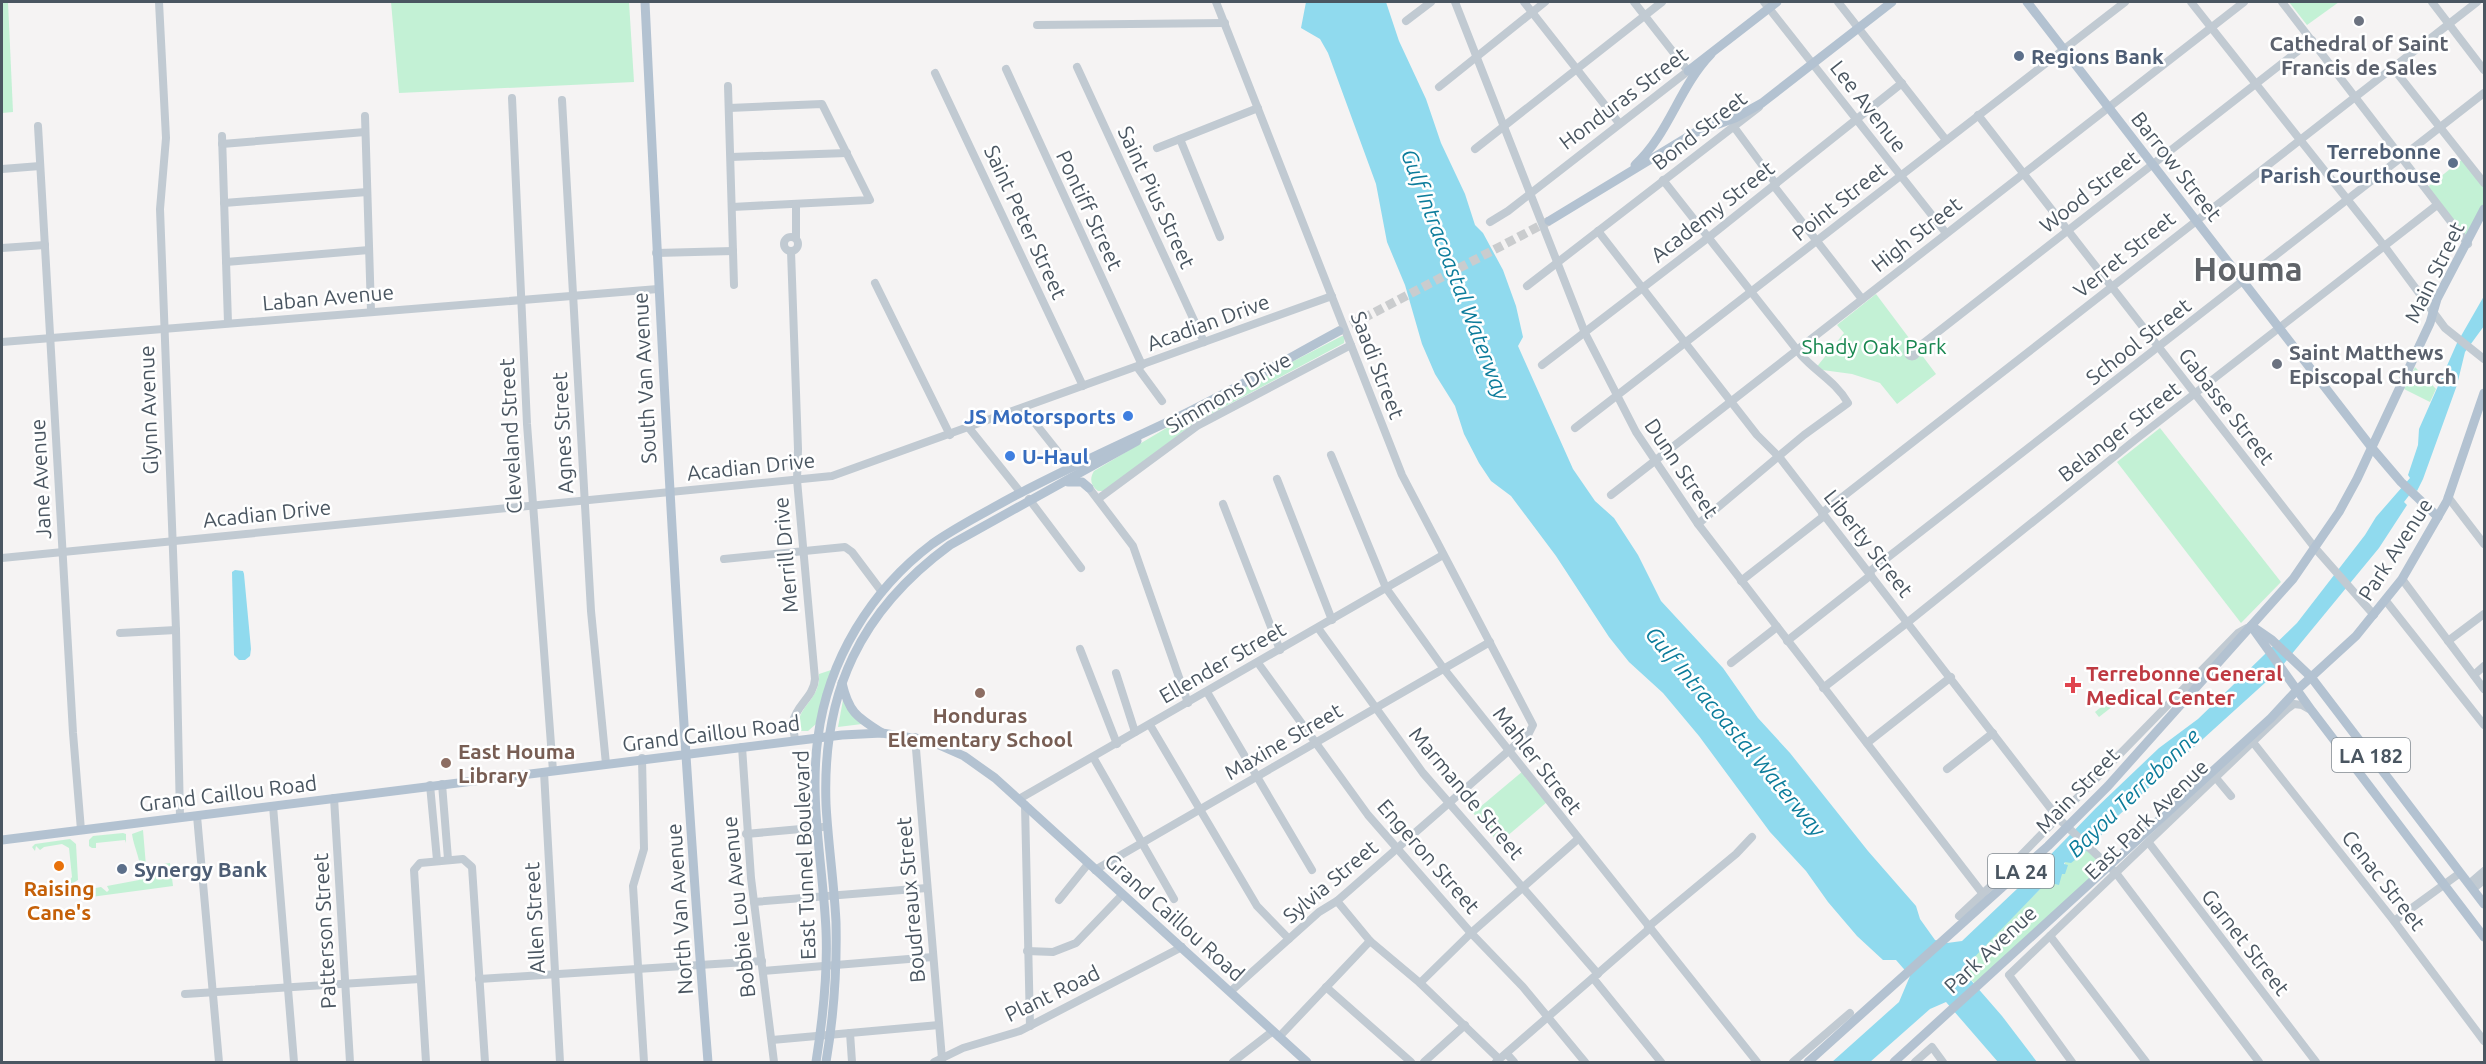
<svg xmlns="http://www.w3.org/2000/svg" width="2486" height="1064" font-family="Ubuntu,sans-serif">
  <rect width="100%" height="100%" fill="#f5f3f3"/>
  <!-- green -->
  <g fill="#c3f1d5">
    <polygon points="2,2 8,2 13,112 2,113"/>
    <polygon points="391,2 629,2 634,82 399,93"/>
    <polygon points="2289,2 2339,2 2307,25"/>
    <polygon points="2464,158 2484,183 2484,209 2468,244 2425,189"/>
    <polygon points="1876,294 1936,374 1897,404 1880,383 1852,374 1815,369 1844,333 1837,325"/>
    <path d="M1342,336H1345L1344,343L1194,423L1105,491H1098C1091,486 1089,479 1094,471L1185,417Z"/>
    <polygon points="2415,367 2436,389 2430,402 2404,389"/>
    <polygon points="2160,428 2281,582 2241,623 2117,462"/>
    <path d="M831,670L816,724L808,731H801L798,728C797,706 821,699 819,674Z"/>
    <polygon points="2127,686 2131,692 2099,717 2095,712"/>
    <polygon points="843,700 862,724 838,727"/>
    <polygon points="1523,771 1547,802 1499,843 1473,813"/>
    <path d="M143,830L146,866L170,863L173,886L91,897L88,892L90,889L101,887L107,892L109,890L107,886L139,880C144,865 134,849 132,834Z"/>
    <polygon points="123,833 126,834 126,843 125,840 96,843 96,848 92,848 89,846 89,840 93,836"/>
    <polygon points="70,839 76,844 78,880 63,889 56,890 55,888 66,886 72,877 69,848 62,844 44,847 40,850 36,846 35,851 32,847 35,844"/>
    <polygon points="2090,849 2109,866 1976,985 1962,970 1964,966 2047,882 2062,873 2065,874 2065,861"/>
  </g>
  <!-- water -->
  <g fill="#90daee">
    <polygon points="1306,2 1386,2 1399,41 1426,99 1441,143 1465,194 1475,225 1483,233 1503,270 1516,306 1523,337 1518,346 1573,469 1595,501 1614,518 1638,555 1661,601 1723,668 1758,718 1790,753 1868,851 1916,906 1920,919 1935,940 1947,943 1962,941 2018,888 2096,808 2159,748 2198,719 2297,623 2365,535 2376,517 2410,478 2408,475 2418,445 2419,429 2457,343 2484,296 2484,326 2465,352 2457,385 2423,479 2417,491 2414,489 2404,502 2407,505 2379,548 2277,672 2109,824 2095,844 2071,863 2065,862 2064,864 2068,865 2065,874 2062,874 2059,885 2047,882 1962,970 2002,1016 2037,1062 1998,1062 1946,1002 1930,1009 1870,1062 1832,1062 1899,1002 1910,976 1896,960 1883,960 1857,936 1828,902 1806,871 1770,832 1699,736 1663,693 1629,662 1609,637 1556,556 1511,496 1491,481 1479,463 1464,434 1455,406 1435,374 1422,344 1405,285 1387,242 1376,184 1328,53 1320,39 1301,28"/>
    <polygon points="235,570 243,571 244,574 251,649 250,656 245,660 239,660 234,655 232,572"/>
  </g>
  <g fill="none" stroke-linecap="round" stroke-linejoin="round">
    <!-- major-tunnel -->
    <polyline stroke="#caccce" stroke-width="9" stroke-dasharray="9 4.5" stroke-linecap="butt" points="1339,331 1549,221"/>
    <!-- minor -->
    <g stroke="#c1cad2" stroke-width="8">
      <polyline points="159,2 166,138 160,209 176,630 180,817"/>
      <polyline points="1216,2 1402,475 1533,725 1529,733 1337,901 1319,912 1231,991"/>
      <polyline points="1455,2 1585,333 1636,432 1698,524 1983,894"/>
      <polyline points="1524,2 1619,123"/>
      <polyline points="1764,2 1946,233"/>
      <polyline points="1838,2 1946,140"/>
      <polyline points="2191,2 2385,247 2445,328 2484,359"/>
      <polyline points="2282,2 2468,244"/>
      <polyline points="2432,2 2484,70"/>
      <polyline points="1406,21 1431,2"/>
      <polyline points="1037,25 1225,23"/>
      <polyline points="1077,67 1204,342"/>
      <polyline points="2393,68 2484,183"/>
      <polyline points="1006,69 1142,365"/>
      <polyline points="935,73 1083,386"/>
      <polyline points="728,86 734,285"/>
      <polyline points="1439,87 1545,2"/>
      <polyline points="512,98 527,424 553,771"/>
      <polyline points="562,100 591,611 606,764"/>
      <polyline points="729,108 822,104 870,200 732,207"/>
      <polyline points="1978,115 2315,548 2374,615"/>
      <polyline points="365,116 371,311"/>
      <polyline points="38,126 73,733 81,830"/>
      <polyline points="1734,127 1776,184"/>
      <polyline points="222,136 228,323"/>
      <polyline points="1180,139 1220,237"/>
      <polyline points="222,144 365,132"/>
      <polyline points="1157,148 1258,108"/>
      <polyline points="1475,149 1662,2"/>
      <polyline points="731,157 847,153"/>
      <polyline points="2,169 40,166"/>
      <path d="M1663,180L1801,355C1816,372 1836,382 1848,403L1804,435L1698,524"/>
      <polyline points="1774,186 1862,299"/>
      <polyline points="224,203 367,192"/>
      <polyline points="1490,222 1508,211 1688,71 1634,2"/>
      <polyline points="1598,231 1757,435 1780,458 2058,818 2116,873 2259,1062"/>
      <circle cx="791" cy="244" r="7"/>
      <polyline points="796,238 796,204"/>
      <polyline points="2,248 45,245"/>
      <path d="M791,251L798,449L797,480L815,679C814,697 796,705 793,722C792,727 795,735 795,741"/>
      <polyline points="656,253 733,251"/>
      <polyline points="226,262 369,250"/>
      <polyline points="875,283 950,435"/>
      <polyline points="1527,286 1759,107"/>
      <polyline points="2,342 658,289"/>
      <circle cx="1912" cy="352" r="4.5"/>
      <polyline points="1916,349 2312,40"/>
      <polyline points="1542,365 1709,237 1902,83"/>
      <polyline points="1137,367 1162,401"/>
      <polyline points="1023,408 1070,467"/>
      <polyline points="969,428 1021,493"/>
      <polyline points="1575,428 2125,2"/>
      <polyline points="1331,455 1386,588 1444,669 1757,1062"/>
      <polyline points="1277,479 1332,620"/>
      <polyline points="1089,488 1133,546 1188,703"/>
      <polyline points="1611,495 2244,2"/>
      <polyline points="2448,497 2484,544"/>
      <polyline points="1029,499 1081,568"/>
      <polyline points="1098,499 1197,426 1351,345"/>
      <polyline points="1223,504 1280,650"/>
      <polyline points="1822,513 2477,2"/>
      <polyline points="2,558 832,476 1332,296"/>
      <polyline points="724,559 845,547 852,552 882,592"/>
      <polyline points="1869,572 2484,93"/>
      <polyline points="2402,579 2484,689"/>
      <polyline points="1741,581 1824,516"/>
      <polyline points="2386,601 2484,725"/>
      <polyline points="1318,628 1423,773 1598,974"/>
      <polyline points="120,633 176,630"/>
      <polyline points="1787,641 1871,575"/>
      <polyline points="2448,641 2484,614"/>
      <polyline points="1080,649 1117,744"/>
      <polyline points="1258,663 1368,815 1471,933 1523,987 1585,1062"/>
      <polyline points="1731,663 1777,627"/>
      <polyline points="1116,673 1135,732"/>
      <polyline points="2474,675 2484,666"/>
      <polyline points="1823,688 1908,622 2135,440 2437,205"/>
      <polyline points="1207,692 1312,870"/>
      <polyline points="1150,725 1257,906 1289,939"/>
      <polyline points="915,737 942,1059"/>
      <polyline points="2252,741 2394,921 2484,1041"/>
      <polyline points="1867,743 1951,677"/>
      <polyline points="742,747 751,878 774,1062"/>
      <polyline points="1093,757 1174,899"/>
      <polyline points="642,758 644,849 633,886 644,1062"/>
      <polyline points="1947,769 1993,733"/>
      <polyline points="544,772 560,1062"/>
      <polyline points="2216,778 2231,796"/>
      <polyline points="442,784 448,859"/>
      <polyline points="430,785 437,860"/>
      <polyline points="334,798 350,1062"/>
      <polyline points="1019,799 1443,555"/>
      <polyline points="1025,805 1030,1026"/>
      <polyline points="273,806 294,1062"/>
      <polyline points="197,816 219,1062"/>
      <polyline points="746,834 823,827"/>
      <polyline points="2149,843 2316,1062"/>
      <polyline points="1095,870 1490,642"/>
      <polyline points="2469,884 2484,871"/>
      <polyline points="2473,889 2484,880"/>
      <polyline points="1059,900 1088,864"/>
      <polyline points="1337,901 1370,941 1420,983 1499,1059"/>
      <polyline points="754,902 927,888"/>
      <polyline points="1959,916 1992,885 2238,633 2247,628"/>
      <polyline points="2394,921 2460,873"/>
      <polyline points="1648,927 1736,854 1752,837"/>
      <polyline points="2050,936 2146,1062"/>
      <polyline points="1027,951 1053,952 1076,943 1122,895"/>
      <polyline points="763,971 933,957"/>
      <polyline points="1593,978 1661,1062"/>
      <polyline points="479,979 762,961"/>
      <polyline points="1420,983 1471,933 1578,839"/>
      <polyline points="1326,987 1411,1062"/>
      <polyline points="185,994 420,979"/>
      <polyline points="850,1033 852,1062"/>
      <polyline points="1279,1037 1370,941"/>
      <polyline points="772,1040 939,1025"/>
      <polyline points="1507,1054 1514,1062"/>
      <polyline points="426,1062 414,870 420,863 463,859 472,867 485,1062"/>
      <polyline points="934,1062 963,1048 1020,1031 1182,947"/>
      <polyline points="1233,1062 1273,1031"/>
      <polyline points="1424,1062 1465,1025"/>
      <polyline points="1496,1062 1649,929"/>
      <polyline points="1793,1062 1850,1013"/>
      <polyline points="1915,1062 1932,1047 1943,1062"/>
      <polyline points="2072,1062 2009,975 2287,709 2294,704 2302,705 2309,709"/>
    </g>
    <!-- major -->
    <g stroke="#b3c2d1" stroke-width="9">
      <path d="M645,2C662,356 680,709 708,1062"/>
      <polyline points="2027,2 2372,448 2401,482 2438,517"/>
      <polyline points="1688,71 1777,2"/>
      <path d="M1635,165C1669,134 1679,87 1711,54"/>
      <polyline points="1549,221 1694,133 1735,118 1762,103 1892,2"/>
      <polyline points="1068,482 1082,482 1089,488"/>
      <polyline points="2251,626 2312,711 2484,937"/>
      <polyline points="2256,629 2272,640 2311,677 2484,904"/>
      <path d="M842,683C849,713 857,717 882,733"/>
      <polyline points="2,840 842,735 882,733 930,741 964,756 995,778 1307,1062"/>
      <path d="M816,1062C823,1018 828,975 826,930C823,866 809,801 818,737C828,660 871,590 932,544C956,527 982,514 1007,500C1057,473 1108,450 1159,426C1220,398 1280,363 1339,331"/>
      <path d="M826,1062C834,1015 837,969 836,922C834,882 828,843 826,804C822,692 860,611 950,545L1137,441"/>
      <polyline points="1808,1062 2048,846 2108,786 2293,579 2339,512 2357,479 2430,323 2437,299 2484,209"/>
      <polyline points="1894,1062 2271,718 2297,690 2356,636 2402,579 2447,501 2484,393"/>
    </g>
  </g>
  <!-- markers -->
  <g fill="#6b7280" stroke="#fff" stroke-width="2">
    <circle cx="2359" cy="21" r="6"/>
    <circle cx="2277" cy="364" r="6"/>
  </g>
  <g fill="#5c6f8a" stroke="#fff" stroke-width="2">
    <circle cx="2019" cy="56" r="6"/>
    <circle cx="2453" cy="163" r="6"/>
    <circle cx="122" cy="869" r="6"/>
  </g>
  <g fill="#3f7fe0" stroke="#fff" stroke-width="2">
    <circle cx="1128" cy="416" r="6"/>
    <circle cx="1010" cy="456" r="6"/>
  </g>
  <path fill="#e0444e" stroke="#fff" stroke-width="2" d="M2070 676h6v6h6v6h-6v6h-6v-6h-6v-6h6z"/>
  <g fill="#8d6e63" stroke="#fff" stroke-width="2">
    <circle cx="980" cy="693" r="6"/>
    <circle cx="446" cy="763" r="6"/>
  </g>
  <circle fill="#e8710a" stroke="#fff" stroke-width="2" cx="59" cy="866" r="6"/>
  <g text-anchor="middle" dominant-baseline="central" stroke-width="5" stroke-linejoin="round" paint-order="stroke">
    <!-- shield labels -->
    <g fill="#fff" stroke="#808990" stroke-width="1.5">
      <rect x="2332" y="738" width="78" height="34" rx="4.5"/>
      <rect x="1988" y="854" width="66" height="34" rx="4.5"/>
    </g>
    <g font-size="20" font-weight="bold" fill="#4a5661">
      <text x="2371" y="755">LA 182</text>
      <text x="2021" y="871">LA 24</text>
    </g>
    <!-- worship labels -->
    <g font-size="21" font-weight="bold" fill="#5b616d" stroke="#fff">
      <text x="2359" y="43">Cathedral of Saint<tspan x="2359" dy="24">Francis de Sales</tspan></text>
      <text x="2289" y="352" text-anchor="start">Saint Matthews<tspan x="2289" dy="24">Episcopal Church</tspan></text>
    </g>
    <!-- service labels -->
    <g font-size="21" font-weight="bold" fill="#4e5e75" stroke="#fff" text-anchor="start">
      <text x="2031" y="56">Regions Bank</text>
      <text x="2441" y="151" text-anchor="end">Terrebonne<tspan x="2441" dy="24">Parish Courthouse</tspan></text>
      <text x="134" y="869">Synergy Bank</text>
    </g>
    <!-- street labels -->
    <g font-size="21" fill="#4a5661" stroke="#fff">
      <text transform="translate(1623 98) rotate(-37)">Honduras Street</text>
      <text transform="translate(1869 106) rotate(52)">Lee Avenue</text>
      <text transform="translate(1699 130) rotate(-38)">Bond Street</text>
      <text transform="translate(2177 166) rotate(52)">Barrow Street</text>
      <text transform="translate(2089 191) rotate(-38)">Wood Street</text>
      <text transform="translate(1157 197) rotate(65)">Saint Pius Street</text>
      <text transform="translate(1839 201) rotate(-38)">Point Street</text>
      <text transform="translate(1090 210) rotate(65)">Pontiff Street</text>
      <text transform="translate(1712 211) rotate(-38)">Academy Street</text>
      <text transform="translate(1026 222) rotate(65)">Saint Peter Street</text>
      <text transform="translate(1916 234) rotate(-38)">High Street</text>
      <text transform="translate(2124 254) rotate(-39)">Verret Street</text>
      <text transform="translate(2434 272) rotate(-64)">Main Street</text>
      <text transform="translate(328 297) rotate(-5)">Laban Avenue</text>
      <text transform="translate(1208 322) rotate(-20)">Acadian Drive</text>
      <text transform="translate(2138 341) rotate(-38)">School Street</text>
      <text transform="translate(1378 365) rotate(69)">Saadi Street</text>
      <text transform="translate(644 378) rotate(-93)">South Van Avenue</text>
      <text transform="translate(1228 392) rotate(-30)">Simmons Drive</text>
      <text transform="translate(2227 406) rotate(52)">Gabasse Street</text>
      <text transform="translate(148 410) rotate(-92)">Glynn Avenue</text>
      <text transform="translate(2119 431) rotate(-38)">Belanger Street</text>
      <text transform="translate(562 433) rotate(-93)">Agnes Street</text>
      <text transform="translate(510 436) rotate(-93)">Cleveland Street</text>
      <text transform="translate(751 466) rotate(-6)">Acadian Drive</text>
      <text transform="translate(1682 468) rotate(56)">Dunn Street</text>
      <text transform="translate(40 479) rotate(-93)">Jane Avenue</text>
      <text transform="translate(267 513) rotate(-6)">Acadian Drive</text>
      <text transform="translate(1869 543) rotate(52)">Liberty Street</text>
      <text transform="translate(2395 549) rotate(-57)">Park Avenue</text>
      <text transform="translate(785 555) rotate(-95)">Merrill Drive</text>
      <text transform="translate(1222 662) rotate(-30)">Ellender Street</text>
      <text transform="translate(711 733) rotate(-7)">Grand Caillou Road</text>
      <text transform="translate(1283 741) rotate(-30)">Maxine Street</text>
      <text transform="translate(1538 760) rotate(52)">Mahler Street</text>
      <text transform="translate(2077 790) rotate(-46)">Main Street</text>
      <text transform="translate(228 793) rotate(-7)">Grand Caillou Road</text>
      <text transform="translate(1467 793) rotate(50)">Marmande Street</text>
      <text transform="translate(2146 819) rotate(-44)">East Park Avenue</text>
      <text transform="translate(804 855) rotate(-92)">East Tunnel Boulevard</text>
      <text transform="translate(1429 856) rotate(49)">Engeron Street</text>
      <text transform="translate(2384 880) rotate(52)">Cenac Street</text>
      <text transform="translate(1330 881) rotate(-40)">Sylvia Street</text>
      <text transform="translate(910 900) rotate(-95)">Boudreaux Street</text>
      <text transform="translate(738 907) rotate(-96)">Bobbie Lou Avenue</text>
      <text transform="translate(679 909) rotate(-94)">North Van Avenue</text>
      <text transform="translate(1175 917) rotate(42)">Grand Caillou Road</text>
      <text transform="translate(534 918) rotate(-93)">Allen Street</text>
      <text transform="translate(324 931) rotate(-93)">Patterson Street</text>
      <text transform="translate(2246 942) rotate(52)">Garnet Street</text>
      <text transform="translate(1990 949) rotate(-43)">Park Avenue</text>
      <text transform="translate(1052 993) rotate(-26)">Plant Road</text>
    </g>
    <!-- park labels -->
    <g font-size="21" fill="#17864f" stroke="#fff">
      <text x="1874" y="346">Shady Oak Park</text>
    </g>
    <!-- shop labels -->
    <g font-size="21" font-weight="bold" fill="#366cbe" stroke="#fff" text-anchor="end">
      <text x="1116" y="416">JS Motorsports</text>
      <text x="1022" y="456" text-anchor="start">U-Haul</text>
    </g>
    <!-- health labels -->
    <g font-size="21" font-weight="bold" fill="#be3a42" stroke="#fff" text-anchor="start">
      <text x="2086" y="673">Terrebonne General<tspan x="2086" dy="24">Medical Center</tspan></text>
    </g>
    <!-- education labels -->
    <g font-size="21" font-weight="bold" fill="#785e54" stroke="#fff">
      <text x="980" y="715">Honduras<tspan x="980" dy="24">Elementary School</tspan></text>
      <text x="458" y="751" text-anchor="start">East Houma<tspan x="458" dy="24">Library</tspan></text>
    </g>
    <!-- food labels -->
    <g font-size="21" font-weight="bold" fill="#c56008" stroke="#fff">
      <text x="59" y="888">Raising<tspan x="59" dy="24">Cane's</tspan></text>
    </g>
    <!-- water labels -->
    <g font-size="22" font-style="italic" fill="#0c7c9b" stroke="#fff">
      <text transform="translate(1456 274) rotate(69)">Gulf Intracoastal Waterway</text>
      <text transform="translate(1736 731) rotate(50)">Gulf Intracoastal Waterway</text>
      <text transform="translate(2133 792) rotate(-44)">Bayou Terrebonne</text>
    </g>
    <!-- town labels -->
    <g font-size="33" font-weight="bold" fill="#5f6368" stroke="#fff">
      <text x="2248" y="268">Houma</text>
    </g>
  </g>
  <!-- border -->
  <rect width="2486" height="1064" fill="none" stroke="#4a5661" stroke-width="6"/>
</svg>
